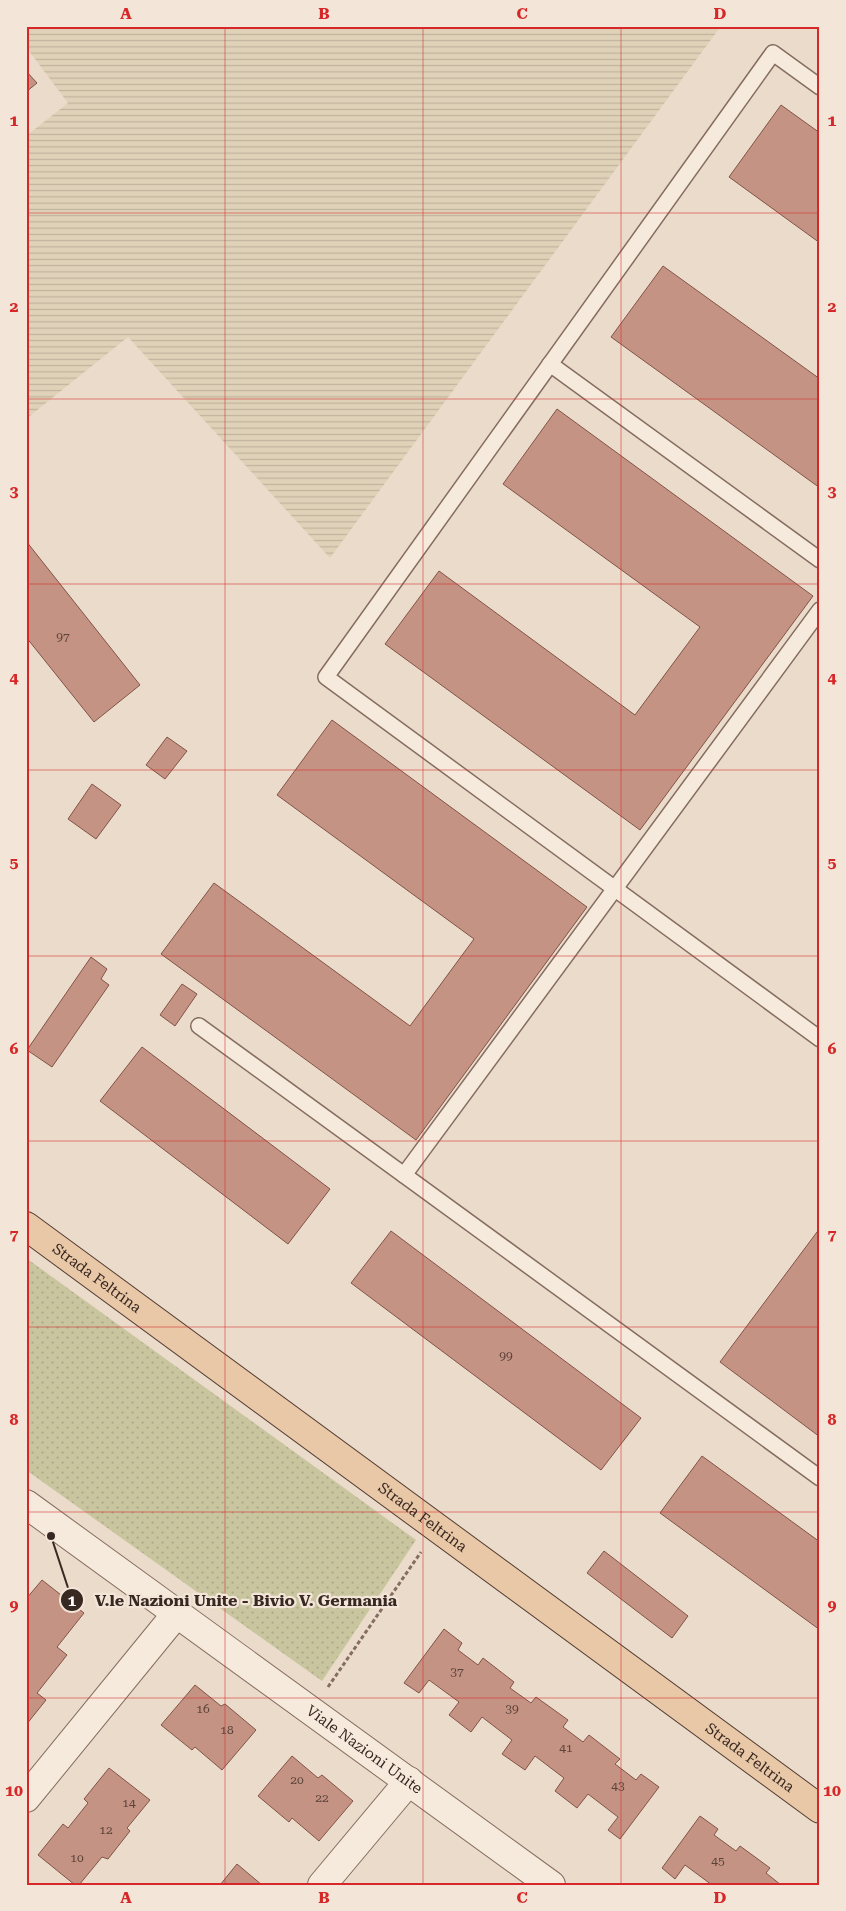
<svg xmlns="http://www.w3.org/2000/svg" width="846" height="1911" font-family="'Roboto Serif',serif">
  <defs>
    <pattern id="farmland-rules" width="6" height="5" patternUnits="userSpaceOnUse" patternTransform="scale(1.25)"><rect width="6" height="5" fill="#dfd2b8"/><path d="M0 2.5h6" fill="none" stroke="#c0b49e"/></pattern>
    <pattern id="park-dots" width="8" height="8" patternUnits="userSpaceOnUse" patternTransform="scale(1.25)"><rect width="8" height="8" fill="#c8c59f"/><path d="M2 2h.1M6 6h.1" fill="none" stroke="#ada989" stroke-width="1.8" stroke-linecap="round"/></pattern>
  </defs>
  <rect width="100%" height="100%" fill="#ebdbca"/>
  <!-- farmland -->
  <polygon fill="url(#farmland-rules)" points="26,26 721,26 330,558 128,337 26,419 26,136 68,103 26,47"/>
  <!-- park -->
  <polygon fill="url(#park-dots)" points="26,1258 416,1540 322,1681 26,1470"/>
  <!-- building -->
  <g fill="#c59384" stroke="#825448">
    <polygon points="26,71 37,83 26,92"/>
    <polygon points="781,105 820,133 820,243 729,177"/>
    <polygon points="663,266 820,379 820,488 611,337"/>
    <polygon points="557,409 813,596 640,830 385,644 439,571 635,715 700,627 503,484"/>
    <polygon points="26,541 140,685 94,722 26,637"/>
    <polygon points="332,720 587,907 416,1140 161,954 214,883 410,1026 474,939 277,795"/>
    <polygon points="167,737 187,751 165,779 146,765"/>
    <polygon points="92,784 121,805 96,839 68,819"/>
    <polygon points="91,957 107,969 101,979 109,985 52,1067 27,1050"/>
    <polygon points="182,984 197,994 175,1026 160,1015"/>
    <polygon points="142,1047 330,1189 288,1244 100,1101"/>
    <polygon points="820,1228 820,1437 720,1362"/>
    <polygon points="391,1231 641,1418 601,1470 351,1283"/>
    <polygon points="702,1456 820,1542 820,1630 660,1513"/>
    <polygon points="604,1551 688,1616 672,1638 587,1573"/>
    <polygon points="42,1580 84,1613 57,1647 67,1655 37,1693 46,1700 26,1725 26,1599"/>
    <polygon points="444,1629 462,1643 458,1650 478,1665 483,1658 514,1682 510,1688 531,1703 536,1697 568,1720 563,1727 583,1742 589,1735 620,1759 615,1764 636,1780 641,1774 659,1787 620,1839 608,1830 618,1817 588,1794 577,1808 555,1791 564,1778 535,1756 525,1770 502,1754 512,1740 482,1717 471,1732 449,1715 459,1702 429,1680 419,1693 404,1683"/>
    <polygon points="195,1685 221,1706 225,1704 256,1730 222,1770 195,1747 192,1750 161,1725"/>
    <polygon points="292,1756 318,1778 322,1775 353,1801 319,1841 292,1818 289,1822 258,1796"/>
    <polygon points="109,1768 150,1800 127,1828 130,1831 108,1859 102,1857 79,1885 75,1885 38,1855 63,1824 68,1828 88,1803 84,1799"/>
    <polygon points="700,1816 718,1829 714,1835 736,1851 740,1846 770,1868 766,1873 781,1885 712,1885 685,1865 675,1879 662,1868"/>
    <polygon points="237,1864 262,1885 220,1885"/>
  </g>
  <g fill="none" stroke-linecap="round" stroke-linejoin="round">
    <!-- lane casing -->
    <g stroke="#856d60" stroke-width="18">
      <g id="lane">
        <polyline points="820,87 773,53 326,677 820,1039"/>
        <polyline points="550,364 820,560"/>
        <polyline points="820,610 404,1175 820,1478"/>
        <polyline points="199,1026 404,1175"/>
      </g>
    </g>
    <!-- street casing -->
    <g stroke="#856d60" stroke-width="30">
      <g id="street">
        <path id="s1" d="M26,1504L551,1885"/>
        <polyline points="26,1798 177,1613"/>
        <polyline points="322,1885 409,1781"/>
      </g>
    </g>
    <!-- primary casing -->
    <g stroke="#543d34" stroke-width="30">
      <g id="primary">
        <path id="s2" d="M26,1226L820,1809"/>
      </g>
    </g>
    <!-- path -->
    <polyline stroke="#856d60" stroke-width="3" stroke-dasharray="4 2.5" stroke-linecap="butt" points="328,1687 421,1552"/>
    <!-- lane -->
    <use href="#lane" stroke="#f6eadd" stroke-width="15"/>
    <!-- street -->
    <use href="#street" stroke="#f6eadd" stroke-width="28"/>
    <!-- primary -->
    <use href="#primary" stroke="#e9c8a7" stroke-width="28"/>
  </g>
  <!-- grid -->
  <path fill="none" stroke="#d62828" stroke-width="1" stroke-opacity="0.55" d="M225,26V1885M423,26V1885M621,26V1885M26,213H820M26,399H820M26,584H820M26,770H820M26,956H820M26,1141H820M26,1327H820M26,1512H820M26,1698H820"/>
  <g text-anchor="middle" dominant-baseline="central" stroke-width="4.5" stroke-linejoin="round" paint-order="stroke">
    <!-- number labels -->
    <g font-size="12" fill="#5b433a">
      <text x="63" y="637">97</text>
      <text x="506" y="1356">99</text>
      <text x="457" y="1672">37</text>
      <text x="203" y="1709">16</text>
      <text x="512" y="1709">39</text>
      <text x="227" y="1730">18</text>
      <text x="566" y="1748">41</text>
      <text x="297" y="1780">20</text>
      <text x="618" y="1786">43</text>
      <text x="322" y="1798">22</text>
      <text x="129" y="1803">14</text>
      <text x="106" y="1830">12</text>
      <text x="77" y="1858">10</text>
      <text x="718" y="1861">45</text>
    </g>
    <!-- street labels -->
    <g font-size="15" fill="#382822" stroke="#f3e6d9">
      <text stroke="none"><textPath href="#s2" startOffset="88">Strada Feltrina</textPath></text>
      <text stroke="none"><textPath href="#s2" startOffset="492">Strada Feltrina</textPath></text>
      <text stroke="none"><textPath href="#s1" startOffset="418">Viale Nazioni Unite</textPath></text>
      <text stroke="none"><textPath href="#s2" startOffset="898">Strada Feltrina</textPath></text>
    </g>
  </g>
  <!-- callouts -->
  <path fill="none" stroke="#382822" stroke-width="2" d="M51 1536L72 1600"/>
  <g fill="#382822" stroke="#f3e6d9" stroke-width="2">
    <circle cx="51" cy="1536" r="5"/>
    <circle cx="72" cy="1600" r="12"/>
  </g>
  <g font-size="15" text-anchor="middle" font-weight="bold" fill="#fff">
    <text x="72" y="1606">1</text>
  </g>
  <g font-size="16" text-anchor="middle" font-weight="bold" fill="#382822" stroke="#f3e6d9" stroke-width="4.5" stroke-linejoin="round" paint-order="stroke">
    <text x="246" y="1606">V.le Nazioni Unite - Bivio V. Germania</text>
  </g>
  <!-- border -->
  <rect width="846" height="1911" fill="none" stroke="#f3e6d9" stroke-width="55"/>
  <rect x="28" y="28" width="790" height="1856" fill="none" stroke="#d62828" stroke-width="2"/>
  <g font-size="16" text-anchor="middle" font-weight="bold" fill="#d62828">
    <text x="126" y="19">A</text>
    <text x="324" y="19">B</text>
    <text x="522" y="19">C</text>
    <text x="720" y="19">D</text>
    <text x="14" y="126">1</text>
    <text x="832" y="126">1</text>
    <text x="14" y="312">2</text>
    <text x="832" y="312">2</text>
    <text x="14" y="497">3</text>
    <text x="832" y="497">3</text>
    <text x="14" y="683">4</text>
    <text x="832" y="683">4</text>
    <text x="14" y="868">5</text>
    <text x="832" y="868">5</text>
    <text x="14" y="1054">6</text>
    <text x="832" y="1054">6</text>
    <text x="14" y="1240">7</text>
    <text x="832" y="1240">7</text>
    <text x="14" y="1425">8</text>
    <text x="832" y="1425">8</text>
    <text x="14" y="1611">9</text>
    <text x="832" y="1611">9</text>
    <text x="14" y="1796">10</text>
    <text x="832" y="1796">10</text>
    <text x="126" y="1903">A</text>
    <text x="324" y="1903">B</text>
    <text x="522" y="1903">C</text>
    <text x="720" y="1903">D</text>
  </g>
</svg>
